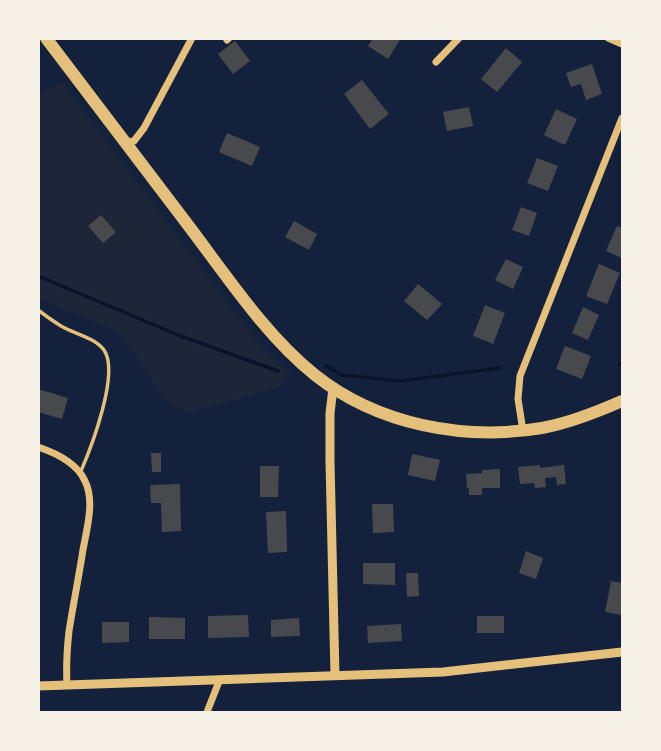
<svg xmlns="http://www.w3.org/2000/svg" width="661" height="751" font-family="Spectral,serif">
  <rect width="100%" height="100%" fill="#14213d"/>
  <!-- green -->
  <polygon fill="#1d2539" points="61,81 254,338 290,374 280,387 188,413 168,404 119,332 39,299 38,96"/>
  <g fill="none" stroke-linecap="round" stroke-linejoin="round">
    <!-- stream -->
    <g stroke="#0b132b" stroke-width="3.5">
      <polyline points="38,276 178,335 278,371"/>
      <polyline points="619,365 622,363"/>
      <polyline points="326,366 342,375 400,381 500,368"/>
    </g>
  </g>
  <!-- building -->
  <g fill="#48494c">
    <polygon points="373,38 401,38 388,59 368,46"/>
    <polygon points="235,41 250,61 233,74 218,54"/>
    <polygon points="506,48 522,62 497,92 481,79"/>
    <polygon points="592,64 602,94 586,100 581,84 571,87 566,73"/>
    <polygon points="362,80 389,114 370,129 344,94"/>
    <polygon points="469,107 473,126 447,131 443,112"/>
    <polygon points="556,109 577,119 565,145 544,135"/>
    <polygon points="227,133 260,147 252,166 219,152"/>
    <polygon points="537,158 558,166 548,191 527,183"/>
    <polygon points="521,207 537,213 529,236 512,230"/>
    <polygon points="101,215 116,232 103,243 88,226"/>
    <polygon points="294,221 317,234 309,250 285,237"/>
    <polygon points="617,226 622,228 622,258 606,251"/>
    <polygon points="506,259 523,267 513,289 495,280"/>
    <polygon points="599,264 620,273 607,304 586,296"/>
    <polygon points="418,284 442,304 427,320 404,301"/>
    <polygon points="485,305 505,313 493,344 473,336"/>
    <polygon points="583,307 599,315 588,340 572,333"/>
    <polygon points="565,346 591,356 582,379 556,369"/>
    <polygon points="38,389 68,398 62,419 38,412"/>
    <polygon points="151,453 161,453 161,472 152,472"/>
    <polygon points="412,454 440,460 435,481 408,475"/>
    <polygon points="540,465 540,468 564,465 566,484 557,485 556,477 545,478 546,487 535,488 534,483 520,484 518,467"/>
    <polygon points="260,466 279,466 278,497 260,497"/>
    <polygon points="500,469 500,488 482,488 482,495 469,495 469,488 467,488 466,474 482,473 482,470"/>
    <polygon points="180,484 181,531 162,532 161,503 151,503 150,485"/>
    <polygon points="372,504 393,504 394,532 373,533"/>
    <polygon points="286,511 287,552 268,553 266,512"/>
    <polygon points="526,551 543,558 536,579 519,573"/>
    <polygon points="363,563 395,563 395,585 363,584"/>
    <polygon points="406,573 418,573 419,596 407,597"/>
    <polygon points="611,581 622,583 622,615 605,612"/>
    <polygon points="248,615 249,637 208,638 208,616"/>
    <rect x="477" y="616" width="27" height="17"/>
    <polygon points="149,617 185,618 185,639 149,639"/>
    <polygon points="299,618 300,636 271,637 271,620"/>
    <polygon points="102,622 129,622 129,642 102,643"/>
    <polygon points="401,624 402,641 368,643 367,626"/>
  </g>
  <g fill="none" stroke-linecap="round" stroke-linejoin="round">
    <!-- service -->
    <path stroke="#e5c07b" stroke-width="3.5" d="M38,310C46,316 53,321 61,326C74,334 94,337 104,350C120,373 91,448 81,471"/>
    <!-- minor -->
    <g stroke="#e5c07b" stroke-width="7">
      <polyline points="608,38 622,44"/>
      <polyline points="227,40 229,38"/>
      <polyline points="436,62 459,38"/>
      <polyline points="126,142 134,141 144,128 192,38"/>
      <polyline points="523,431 518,399 520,376 622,118"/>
      <path d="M38,447C56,453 77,463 85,481C96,503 85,534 82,556C78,581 73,606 69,631C67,649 66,666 67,685"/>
      <polyline points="207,712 220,679"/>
    </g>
    <!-- tertiary -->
    <g stroke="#e5c07b" stroke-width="9">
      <polyline points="333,388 330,413 330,462 335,675"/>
      <polyline points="38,686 443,672 622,652"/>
    </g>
    <!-- primary -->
    <path stroke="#e5c07b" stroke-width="12" d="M46,38C94,101 141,163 188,225C226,275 266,336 315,375C378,425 464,441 542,428C569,423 597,412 622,401"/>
  </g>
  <!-- border -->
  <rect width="661" height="751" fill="none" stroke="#f6f1e7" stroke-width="80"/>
</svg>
